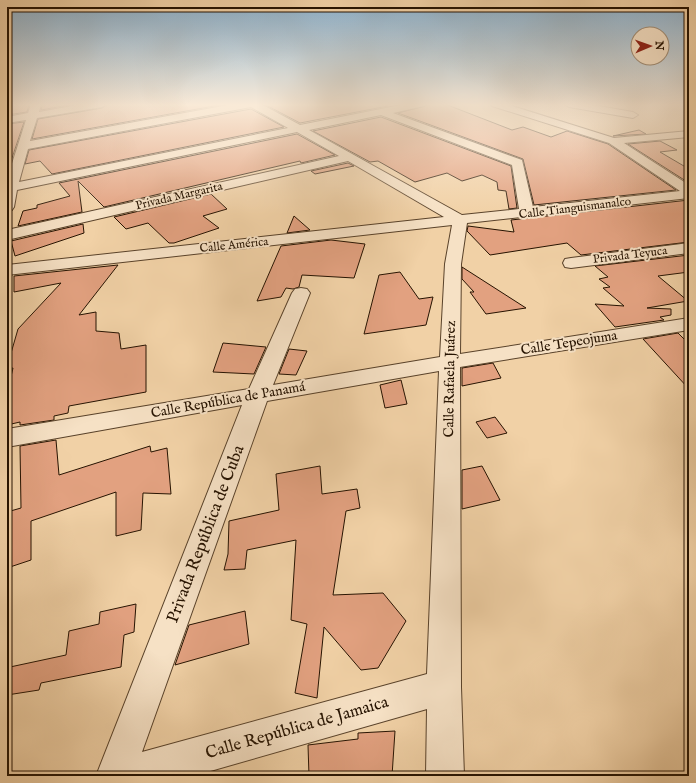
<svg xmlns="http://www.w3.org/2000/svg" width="696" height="783" font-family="'IM FELL English',serif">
  <rect width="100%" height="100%" fill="#f1d1a6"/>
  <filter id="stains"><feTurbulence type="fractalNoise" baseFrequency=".005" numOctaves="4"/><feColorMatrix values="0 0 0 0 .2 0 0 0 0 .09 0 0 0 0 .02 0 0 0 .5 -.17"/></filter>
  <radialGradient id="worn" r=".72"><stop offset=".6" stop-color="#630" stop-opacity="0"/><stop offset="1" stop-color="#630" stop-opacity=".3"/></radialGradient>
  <!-- building -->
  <g fill="#e2a180" stroke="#261301">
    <polygon points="7,104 29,104 27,112 7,115"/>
    <polygon points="42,104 74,104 41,110"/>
    <polygon points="108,104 225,104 32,139 38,119 102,108"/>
    <polygon points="264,104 383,104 388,106 300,123"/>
    <polygon points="432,104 445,104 512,130 523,127 551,137 567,131 608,144 676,190 534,205 523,159 398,113"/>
    <polygon points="251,109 284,127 52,174 40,161 25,164 29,150"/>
    <polygon points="381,117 511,166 517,208 509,209 506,191 498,190 497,182 482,175 462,181 447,173 415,182 378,161 370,162 313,131"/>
    <polygon points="24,122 9,167 7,168 7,124"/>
    <polygon points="639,130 646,134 613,136"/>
    <polygon points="297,134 335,155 301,163 300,161 104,207 78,181 82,212 18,226 23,211 37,208 37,205 70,196 59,183"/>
    <polygon points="660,141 677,150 660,152 689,169 689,183 628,144"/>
    <polygon points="348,163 354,166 315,174 311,171"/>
    <polygon points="211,194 227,209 203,216 219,228 174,243 169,243 148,223 126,229 114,217"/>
    <polygon points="689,200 689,242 581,255 567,243 490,255 467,231 468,226 514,232 511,220"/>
    <polygon points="294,216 310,230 287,233"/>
    <polygon points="83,224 84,233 15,256 11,241"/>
    <polygon points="331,240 365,244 354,278 302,275 299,287 293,289 286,288 281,297 257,301 281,246"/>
    <polygon points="689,255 689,272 658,276 688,301 647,308 671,309 671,315 660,317 664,320 615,327 595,304 624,306 603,288 610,287 599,279 608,277 595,266"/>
    <polygon points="118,265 79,315 96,312 96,331 119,333 121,349 146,345 146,392 69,406 68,413 54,416 54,420 20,425 20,422 7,425 7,394 13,368 7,369 7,367 18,329 61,283 14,292 14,276"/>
    <polygon points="462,267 526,308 486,314 470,292 474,292 462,279"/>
    <polygon points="400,272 419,299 433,297 426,325 364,334 379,275"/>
    <polygon points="678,333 689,344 689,389 643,339"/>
    <polygon points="223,343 266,347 254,374 213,372"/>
    <polygon points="289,349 307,351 296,375 279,374"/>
    <polygon points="493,363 501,378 462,386 462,368"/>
    <polygon points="401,380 407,404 385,408 380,385"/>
    <polygon points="495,417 507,433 487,438 476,422"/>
    <polygon points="56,440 59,475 150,446 151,452 167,448 171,494 143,493 141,530 116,536 116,492 31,521 31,560 7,568 7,512 21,508 20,446"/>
    <polygon points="320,466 322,494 357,489 360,508 346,511 333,595 383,593 406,621 378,668 361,670 324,627 317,698 295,693 307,624 291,620 296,540 247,550 245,569 224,570 228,554 229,521 279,510 276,474"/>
    <polygon points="482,466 500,500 462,509 462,470"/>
    <polygon points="136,604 134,632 124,635 121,667 41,683 39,690 7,695 7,681 10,667 66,655 69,631 99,624 100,612"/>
    <polygon points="245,611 249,644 175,665 189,625"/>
    <polygon points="395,731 392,776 309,776 308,745 358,739 358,733"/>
  </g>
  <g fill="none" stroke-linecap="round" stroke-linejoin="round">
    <!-- minor casing -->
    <g stroke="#59422a" stroke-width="2">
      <g id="minor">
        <path d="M31,104H41L39,112L83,104H107L102,107L37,118L30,141L234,104H261L300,125L406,104H426L424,106L393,113L522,160L533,207L680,191L609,143L492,106L490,104H506L614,138L689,131V137L624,143L689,185V198L467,223L461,264L460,354L689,318V330L460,367L461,687L464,776H426L427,709L193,776H96L242,405L7,447V429L249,389L292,293L295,289L301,288L307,289L310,293L273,385L440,357L445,264L452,225L7,275V265L444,217L348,161L7,240V230L339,156L297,132L17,190L14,207L12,210L7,211V179L26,120L7,123V117L28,113ZM251,107L288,128L19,182L28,149ZM381,115L512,165L519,209L462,215L309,130ZM439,371L427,674L142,752L267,401Z"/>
        <polygon points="564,104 587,104 633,112 638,115 633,118 569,107"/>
        <polygon points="689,243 689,253 571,268 565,267 563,263 565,259 571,258"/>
      </g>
    </g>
    <!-- minor -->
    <use href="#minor" fill="#f6e1c5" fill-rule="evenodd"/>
  </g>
  <!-- sky -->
  <linearGradient id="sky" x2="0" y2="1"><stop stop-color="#8bb4d3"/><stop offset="0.49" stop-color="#f9ead7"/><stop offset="1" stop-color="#f9ead7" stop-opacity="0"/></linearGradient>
  <rect width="696" height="214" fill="url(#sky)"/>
  <g text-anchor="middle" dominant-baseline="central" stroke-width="4" stroke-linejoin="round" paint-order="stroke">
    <!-- far-street labels -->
    <g font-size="12" fill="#261301" stroke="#f6e1c5">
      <text transform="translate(179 196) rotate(-13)">Privada Margarita</text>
      <text transform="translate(575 208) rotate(-7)">Calle Tianguismanalco</text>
      <text transform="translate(234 245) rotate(-6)">Calle América</text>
      <text transform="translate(630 255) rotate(-7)">Privada Teyuca</text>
    </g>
    <!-- street labels -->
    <g font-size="14" fill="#261301" stroke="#f6e1c5">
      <text transform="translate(569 343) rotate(-9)">Calle Tepeojuma</text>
      <text transform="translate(450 379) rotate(-89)">Calle Rafaela Juárez</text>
      <text transform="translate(228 400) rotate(-10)">Calle República de Panamá</text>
    </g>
    <!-- near-street labels -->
    <g font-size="17" fill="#261301" stroke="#f6e1c5">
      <text transform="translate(206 534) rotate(-69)">Privada República de Cuba</text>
      <text transform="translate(297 728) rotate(-16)">Calle República de Jamaica</text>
    </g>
  </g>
  <!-- margin -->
  <rect width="696" height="783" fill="none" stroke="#f1d1a6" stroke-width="24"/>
  <rect x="8" y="8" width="680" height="767" fill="none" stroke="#261301" stroke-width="2"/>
  <rect x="12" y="12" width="672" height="759" fill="none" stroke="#261301"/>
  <!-- north arrow -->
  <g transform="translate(650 46) rotate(88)"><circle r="19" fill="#f6e1c5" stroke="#a38f77"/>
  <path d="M0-3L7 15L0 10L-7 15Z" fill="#8f2418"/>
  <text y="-6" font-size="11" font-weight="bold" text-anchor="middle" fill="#261301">N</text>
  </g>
  <rect width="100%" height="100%" filter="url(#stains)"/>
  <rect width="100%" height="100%" fill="url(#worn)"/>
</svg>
